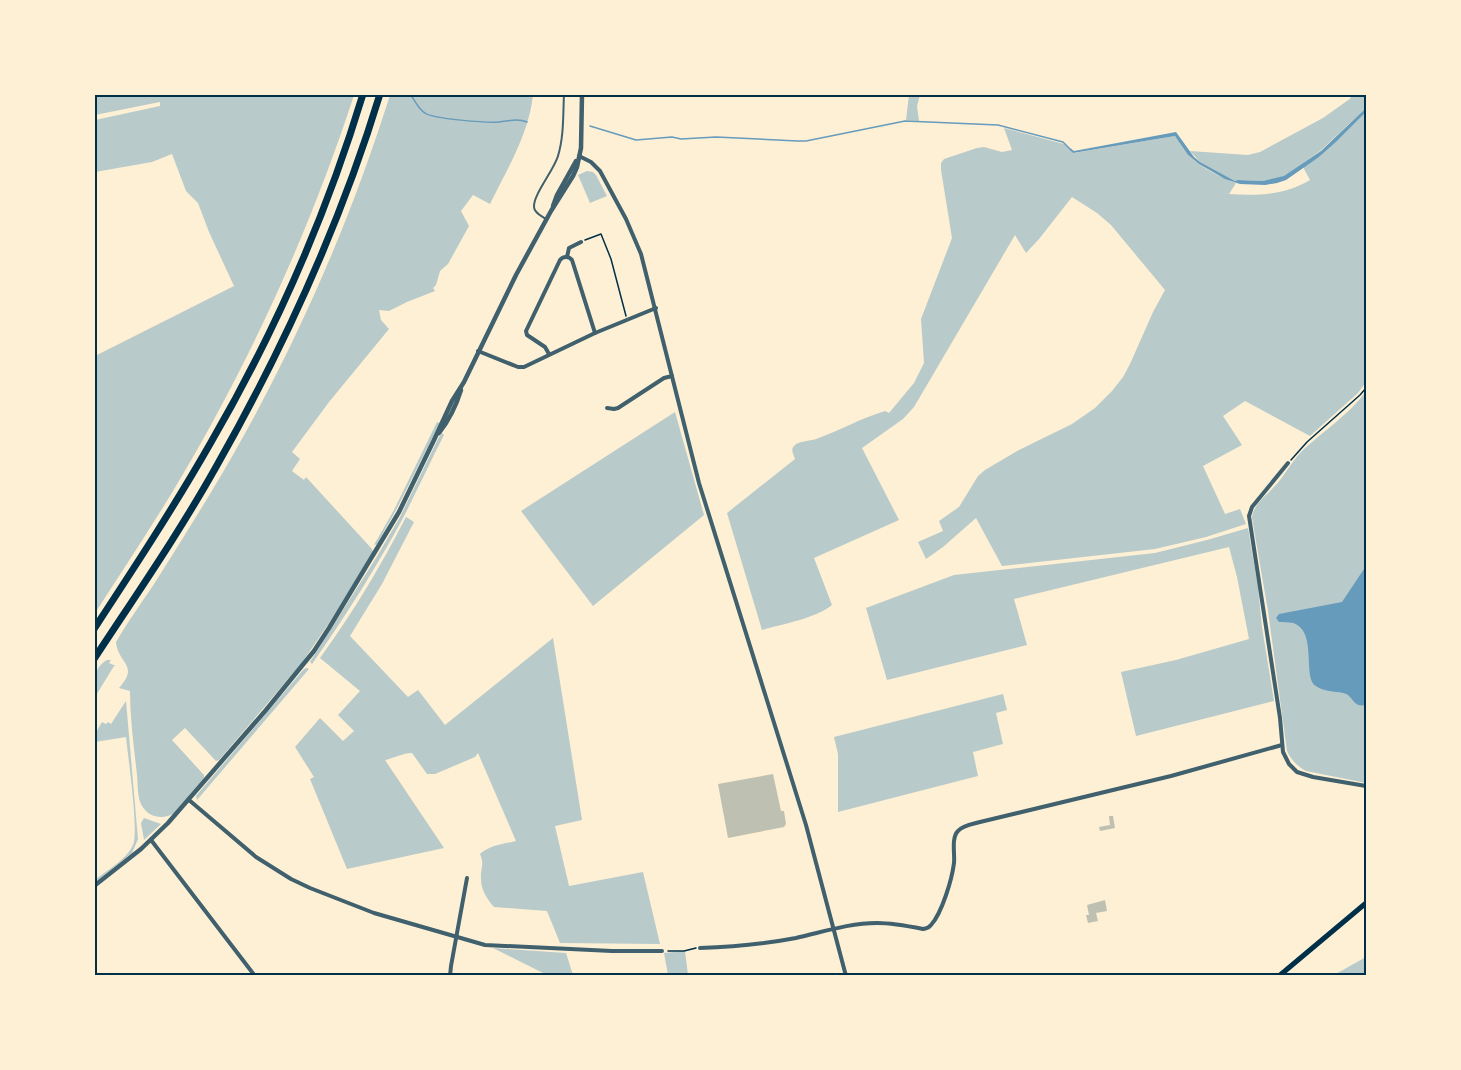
<svg xmlns="http://www.w3.org/2000/svg" width="1461" height="1070" font-family="Ubuntu,sans-serif">
  <rect width="100%" height="100%" fill="#fdf0d5"/>
  <!-- green -->
  <g fill="#b9caca">
    <path d="M95,94L354,95C309,233 248,366 173,491C148,532 121,573 95,613V356L234,286L209,232L198,203L186,191L172,154L152,162L95,172V120L160,106V102L95,115Z"/>
    <path d="M390,95H533C529,134 507,169 490,204L473,195L461,211L469,226L448,264L440,271L436,285L433,288L435,291L407,302L389,311L379,310L381,320L389,329L329,402L292,452L300,459L292,471L304,480L306,477L372,549L373,552L329,623L301,664L219,760L216,761L185,728L172,740L204,775V778L174,813C164,820 149,818 142,806C137,798 138,785 137,775C134,747 130,719 130,691L119,688C140,665 118,664 116,642C128,621 143,601 156,581C186,533 216,486 243,437C303,329 353,213 390,95Z"/>
    <polygon points="909,95 920,95 917,106 919,121 906,120"/>
    <polygon points="1348,95 1366,95 1366,108 1320,151 1284,177 1263,181 1239,180 1235,181 1200,162 1190,151 1248,155 1260,152 1323,118 1351,98"/>
    <path d="M1366,112V382L1358,393L1310,436L1245,401L1223,416L1242,445L1203,466L1225,514L1240,509L1246,524L1206,537L1155,549L1002,566L976,518L943,547L926,559L918,542L943,531L939,521L959,507L978,476L985,470L1019,450L1072,424L1095,408L1112,391L1123,377L1130,364L1153,312L1165,290L1111,225L1097,213L1072,197L1039,239L1026,253L1015,235L914,407L903,419L862,448L899,520L814,558L832,605C817,618 782,624 762,630L727,513L795,459C794,455 790,450 794,446C798,441 810,441 816,439C839,431 861,418 885,411L889,413L914,383L924,363L921,319L952,238L941,170V163L944,159L977,148L984,147L1002,152L1012,150L1004,128L1064,144L1074,153L1175,136C1180,142 1184,150 1189,156C1202,168 1220,177 1236,183L1229,194C1258,196 1285,195 1310,180L1303,167L1319,157L1336,142Z"/>
    <polygon points="587,171 593,172 596,175 607,196 590,203 578,175"/>
    <path d="M1366,391V783L1306,771C1297,766 1292,761 1287,751L1268,611L1252,518C1253,505 1265,497 1273,488C1284,477 1291,462 1302,451C1322,432 1350,414 1366,391Z"/>
    <polygon points="675,412 704,515 593,606 521,511"/>
    <polygon points="437,422 440,423 396,510 377,544 374,545 394,510"/>
    <path d="M442,433L444,435C430,462 417,491 403,518C376,568 345,617 312,664L310,662L376,558L400,517L438,439Z"/>
    <path d="M406,517L414,522L382,584L350,636L408,697L418,690L445,725L553,638L582,820L555,826L569,886L643,872L660,944L560,943L547,911L494,907C487,899 481,890 481,879C480,868 485,865 480,854C490,845 504,844 516,841L478,753L475,757L435,774H427L412,753C403,753 394,758 385,760L444,848L347,869L310,779L314,777L295,747L320,718L343,741L354,731L338,715L360,691L320,658C352,614 381,566 406,517Z"/>
    <polygon points="1248,528 1258,587 1262,627 1274,701 1136,736 1121,672 1176,660 1249,639 1237,577 1229,547 1014,599 1027,645 887,680 866,608 954,575 1155,553 1207,540"/>
    <path d="M107,660H111L109,663L116,666H114L95,697C94,682 93,668 107,660Z"/>
    <polygon points="307,668 309,669 197,800 196,796 304,669"/>
    <polygon points="1003,694 1007,710 996,713 1003,744 973,752 978,776 838,812 838,754 834,737"/>
    <path d="M126,701L138,839L132,853L95,882V880C107,870 126,860 133,845C139,833 128,756 126,737L95,742V734L102,722L106,724L108,722L111,724Z"/>
    <polygon points="144,818 161,824 144,840 141,823"/>
    <polygon points="493,948 566,953 573,975 547,975"/>
    <polygon points="685,951 688,975 668,975 664,953"/>
    <polygon points="1366,957 1366,975 1334,975"/>
  </g>
  <!-- water -->
  <g fill="#669bbc">
    <polygon points="1366,108 1366,112 1336,142 1319,157 1286,180 1277,183 1265,185 1240,184 1225,179 1199,164 1188,155 1175,136 1073,153 1070,148 1074,151 1176,132 1194,157 1200,162 1235,181 1238,180 1263,181 1284,176 1321,151"/>
    <path d="M1366,566V705C1352,708 1354,695 1343,693C1334,691 1324,692 1316,686C1302,678 1318,631 1293,623C1289,622 1283,622 1279,622L1276,618L1279,614L1342,602Z"/>
  </g>
  <g fill="none" stroke-linecap="round" stroke-linejoin="round">
    <!-- stream -->
    <g stroke="#669bbc" stroke-width="1.5">
      <path d="M410,94C415,100 418,109 425,113C433,119 488,123 499,122C509,121 518,118 527,122"/>
      <polyline points="590,126 636,140 672,137 681,139 716,137 797,141 806,141 905,121 998,125 1063,142 1072,151"/>
    </g>
  </g>
  <!-- building -->
  <g fill="#bec0b2">
    <polygon points="773,774 781,811 784,811 786,824 784,827 728,838 718,784"/>
    <polygon points="1109,816 1113,816 1115,828 1100,831 1099,827 1110,825"/>
    <polygon points="1105,900 1107,911 1096,913 1098,921 1088,923 1086,915 1089,915 1087,905"/>
  </g>
  <g fill="none" stroke-linecap="round" stroke-linejoin="round">
    <!-- path -->
    <g stroke="#003049" stroke-width="1.5">
      <polyline points="585,240 601,234 611,259 626,316"/>
      <polyline points="1291,460 1307,442 1360,395 1366,388"/>
      <polyline points="668,951 684,951 696,948"/>
    </g>
    <!-- service -->
    <path stroke="#3f606c" stroke-width="2" d="M547,220C542,216 534,213 534,207C533,195 554,170 558,156C564,136 563,115 564,94"/>
    <!-- minor -->
    <g stroke="#3f606c" stroke-width="4">
      <polyline points="579,156 591,162 600,171 626,219 641,254 699,483 806,825 846,976"/>
      <polyline points="567,257 569,248 581,242"/>
      <polyline points="478,351 518,367 524,367 595,333 656,308"/>
      <path d="M549,354L545,347L527,335L526,331L560,260C563,256 569,256 572,260L595,333"/>
      <polyline points="607,408 614,409 618,408 664,378 672,376"/>
      <polyline points="1288,463 1252,507 1249,516 1280,718 1283,752 1289,764 1297,772 1313,777 1366,786"/>
      <polyline points="189,800 256,857 291,879 310,888 374,913 485,945 612,951 662,951"/>
      <polyline points="151,840 255,976"/>
      <path d="M700,948C732,947 764,944 796,938C823,932 849,923 877,923C892,923 908,926 923,929C927,928 928,929 931,925C942,913 952,879 954,863C955,854 951,838 958,831C963,825 973,824 980,822L1171,776L1282,745"/>
      <polyline points="450,976 451,966 467,878"/>
    </g>
    <!-- tertiary -->
    <g stroke="#3f606c" stroke-width="4.5">
      <polyline points="553,206 557,195 576,161"/>
      <path d="M439,433C449,420 456,406 461,390"/>
      <polyline points="94,886 141,849 168,823 266,710 314,651 329,628 399,512 434,440 452,401 464,382 516,275 551,211 573,176 577,167 581,148 582,94"/>
    </g>
    <!-- secondary -->
    <polyline stroke="#003049" stroke-width="5" points="1279,976 1366,903"/>
    <!-- motorway -->
    <g stroke="#003049" stroke-width="7">
      <path d="M94,629C134,568 174,507 210,444C274,334 326,216 363,94"/>
      <path d="M94,659C136,595 179,533 216,467C283,349 340,225 380,94"/>
    </g>
  </g>
  <!-- border -->
  <rect width="1461" height="1070" fill="none" stroke="#fdf0d5" stroke-width="192"/>
  <rect x="96" y="96" width="1269" height="878" fill="none" stroke="#003049" stroke-width="2"/>
</svg>
